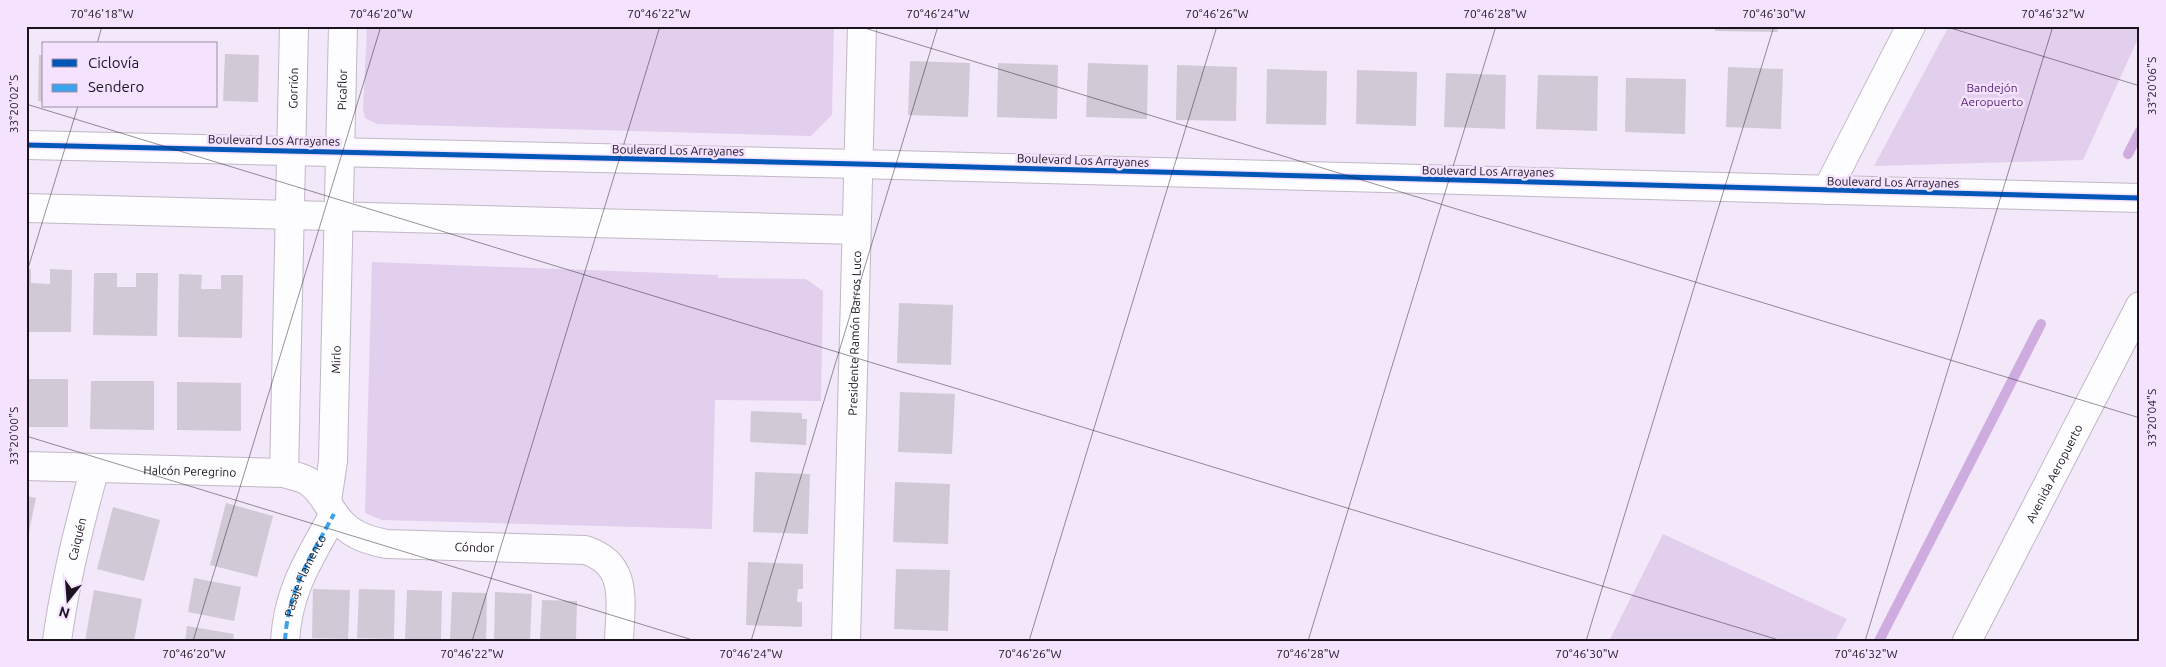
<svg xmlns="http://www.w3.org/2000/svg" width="2166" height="667" font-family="Ubuntu,sans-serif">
  <rect width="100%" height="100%" fill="#f3e8f9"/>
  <!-- green -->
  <g fill="#e2ceed">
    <polygon points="367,26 834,26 832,115 811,136 377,124 365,118 363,109"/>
    <polygon points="1949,26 2140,26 2140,34 2083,160 1874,166"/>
    <polygon points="372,262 718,275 718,278 806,279 823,291 821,401 715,400 712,529 382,520 365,513"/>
    <polygon points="1663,534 1847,619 1835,641 1609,641"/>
  </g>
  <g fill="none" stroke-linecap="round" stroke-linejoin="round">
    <!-- stream -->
    <g stroke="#cface0" stroke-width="10">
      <polyline points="2128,154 2140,131"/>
      <polyline points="1879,641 2041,324"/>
    </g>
  </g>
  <!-- building -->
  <g fill="#d1c9d5">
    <polygon points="1715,26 1778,26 1778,32 1715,31"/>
    <polygon points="225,54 259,55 258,102 223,101"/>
    <polygon points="39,55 44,55 44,102 38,101"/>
    <polygon points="910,61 970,63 968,117 908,115"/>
    <polygon points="998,63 1058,65 1057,119 997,117"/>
    <polygon points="1088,63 1148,65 1147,119 1086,117"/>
    <polygon points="1177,65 1237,67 1236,121 1176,120"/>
    <polygon points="1728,67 1783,69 1781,129 1726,127"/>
    <polygon points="1267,69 1327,71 1326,125 1266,124"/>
    <polygon points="1357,70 1417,72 1416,126 1356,124"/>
    <polygon points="1446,73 1506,75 1505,129 1444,127"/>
    <polygon points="1538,75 1598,76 1597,131 1536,129"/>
    <polygon points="1626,78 1686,79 1685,134 1625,132"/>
    <polygon points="26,269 31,269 31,283 50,284 50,269 72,270 71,332 26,332"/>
    <polygon points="94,273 117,273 117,287 136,287 136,273 158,273 157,336 93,335"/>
    <polygon points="179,274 202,275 201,289 221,289 221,275 243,275 242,338 178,337"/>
    <polygon points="899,303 953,305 951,365 897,363"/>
    <rect x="26" y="379" width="42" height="48"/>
    <polygon points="91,381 154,381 154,430 90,429"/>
    <polygon points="177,382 241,383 241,431 177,430"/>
    <polygon points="900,392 955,394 952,454 898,452"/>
    <polygon points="751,411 802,413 802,419 807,419 806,445 750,442"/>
    <polygon points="755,472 810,474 808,534 753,532"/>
    <polygon points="895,482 950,484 948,544 893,542"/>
    <polygon points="26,496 36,498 27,541 26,540"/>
    <polygon points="226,503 273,516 257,577 210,565"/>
    <polygon points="113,507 160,520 144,581 97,569"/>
    <polygon points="748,562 803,564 803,589 798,589 797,602 802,602 802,627 746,625"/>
    <polygon points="896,569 950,570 948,631 894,629"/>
    <polygon points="194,578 241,587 234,621 188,612"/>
    <polygon points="313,589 350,590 348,639 312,638"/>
    <polygon points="359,589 395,590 394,639 357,638"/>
    <polygon points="94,590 142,599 134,641 85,641"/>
    <polygon points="407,590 442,591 441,641 405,639"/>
    <polygon points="452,592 487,593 486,641 450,641"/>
    <polygon points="495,592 532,594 530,641 494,641"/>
    <polygon points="542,600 577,601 576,641 540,641"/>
    <polygon points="187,626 234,634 233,641 185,641"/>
  </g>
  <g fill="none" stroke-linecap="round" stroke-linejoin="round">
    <!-- minor casing -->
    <g stroke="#c0b8c5" stroke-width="30">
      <g id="minor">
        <polyline points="26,145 858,164 2140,198"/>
        <polyline points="1827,190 1911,26"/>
        <polyline points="26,208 856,230"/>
        <path id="s1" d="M26,466L284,473C292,476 303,477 309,482C322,491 326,503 335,515C348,534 366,540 387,544L585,550C630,564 620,603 619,641"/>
        <path id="s2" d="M284,473L294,26"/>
        <path id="s3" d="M327,501L333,461L343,26"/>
        <path id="s4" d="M57,641C65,582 79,525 95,468"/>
        <path id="s5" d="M285,641C288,589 310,558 334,514"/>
        <path id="s6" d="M846,641L862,26"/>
        <path id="s7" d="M1967,641L2140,306"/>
      </g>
    </g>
    <!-- minor -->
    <use href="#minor" stroke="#fdfcfe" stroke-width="28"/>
    <!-- quiet -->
    <path stroke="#3da2ea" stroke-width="4" stroke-dasharray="8 4" stroke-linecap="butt" d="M285,641C288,589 310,558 334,514"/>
    <!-- cycleway casing -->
    <g stroke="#f4e2ff" stroke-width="8">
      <polyline id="cycleway" points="26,145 858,164 2140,198"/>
    </g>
    <!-- cycleway -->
    <use href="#cycleway" stroke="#0057b8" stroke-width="5"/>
  </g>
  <!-- ticks -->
  <path fill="none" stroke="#1b141e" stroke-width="1" stroke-opacity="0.45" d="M858,26L2140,418M1944,26L2140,86M97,44L102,26M26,104L1782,641M26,275L78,106M26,436L696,641M193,641L381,26M472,641L660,26M751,641L938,26M1029,641L1217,26M1308,641L1496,26M1586,641L1774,26M1865,641L2053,26"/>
  <g text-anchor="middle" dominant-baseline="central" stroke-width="5" stroke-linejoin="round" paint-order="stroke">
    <!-- park labels -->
    <g font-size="12" fill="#5b2475" stroke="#f4e2ff">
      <text x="1992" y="87">Bandejón<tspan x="1992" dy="14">Aeropuerto</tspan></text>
    </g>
    <!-- street labels -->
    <g font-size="12" fill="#1b141e" stroke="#f4e2ff">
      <text stroke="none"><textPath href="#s2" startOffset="385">Gorrión</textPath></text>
      <text stroke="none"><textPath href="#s3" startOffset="412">Picaflor</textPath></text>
      <text transform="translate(274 140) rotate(1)">Boulevard Los Arrayanes</text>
      <text transform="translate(678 150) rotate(1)">Boulevard Los Arrayanes</text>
      <text transform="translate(1083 160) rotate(2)">Boulevard Los Arrayanes</text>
      <text transform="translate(1488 171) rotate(1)">Boulevard Los Arrayanes</text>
      <text transform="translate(1893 182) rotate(1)">Boulevard Los Arrayanes</text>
      <text stroke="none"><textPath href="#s6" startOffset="308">Presidente Ramón Barros Luco</textPath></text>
      <text stroke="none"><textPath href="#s3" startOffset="142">Mirlo</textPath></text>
      <text stroke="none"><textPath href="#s1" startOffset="164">Halcón Peregrino</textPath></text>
      <text stroke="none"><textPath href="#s7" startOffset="189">Avenida Aeropuerto</textPath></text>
      <text stroke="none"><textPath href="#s4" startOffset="104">Caiquén</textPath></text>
      <text stroke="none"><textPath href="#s1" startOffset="476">Cóndor</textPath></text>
      <text stroke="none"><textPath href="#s5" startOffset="69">Pasaje Flamenco</textPath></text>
    </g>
  </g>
  <!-- border -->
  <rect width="2166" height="667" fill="none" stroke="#f4e2ff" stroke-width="55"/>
  <!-- legend -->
  <rect x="42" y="42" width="175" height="65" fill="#f4e2ff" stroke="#9d90a5"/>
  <rect x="52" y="59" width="25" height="8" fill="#0057b8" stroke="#9d90a5"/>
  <text x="88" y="68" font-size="15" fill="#1b141e">Ciclovía</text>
  <rect x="52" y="84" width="25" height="8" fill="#3da2ea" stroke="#9d90a5"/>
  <text x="88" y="92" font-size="15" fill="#1b141e">Sendero</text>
  <!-- north arrow -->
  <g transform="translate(68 600) rotate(197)" stroke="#f4e2ff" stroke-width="4" paint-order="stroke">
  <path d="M0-4L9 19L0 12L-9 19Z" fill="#1b141e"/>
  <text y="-8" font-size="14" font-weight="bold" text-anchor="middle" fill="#1b141e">N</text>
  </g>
  <rect x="28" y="28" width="2110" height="612" fill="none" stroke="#1b141e" stroke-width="2"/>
  <g font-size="12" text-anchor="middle" fill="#1b141e">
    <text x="102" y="18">70°46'18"W</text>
    <text x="381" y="18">70°46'20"W</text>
    <text x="659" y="18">70°46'22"W</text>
    <text x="938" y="18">70°46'24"W</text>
    <text x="1217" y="18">70°46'26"W</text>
    <text x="1495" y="18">70°46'28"W</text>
    <text x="1774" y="18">70°46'30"W</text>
    <text x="2053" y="18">70°46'32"W</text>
    <text transform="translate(2152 86) rotate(-90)" y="4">33°20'06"S</text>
    <text transform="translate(14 104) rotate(-90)" y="4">33°20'02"S</text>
    <text transform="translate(2152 418) rotate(-90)" y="4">33°20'04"S</text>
    <text transform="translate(14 436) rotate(-90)" y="4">33°20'00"S</text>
    <text x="194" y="658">70°46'20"W</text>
    <text x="472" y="658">70°46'22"W</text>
    <text x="751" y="658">70°46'24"W</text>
    <text x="1030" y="658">70°46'26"W</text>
    <text x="1308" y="658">70°46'28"W</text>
    <text x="1587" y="658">70°46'30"W</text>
    <text x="1866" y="658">70°46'32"W</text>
  </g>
</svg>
